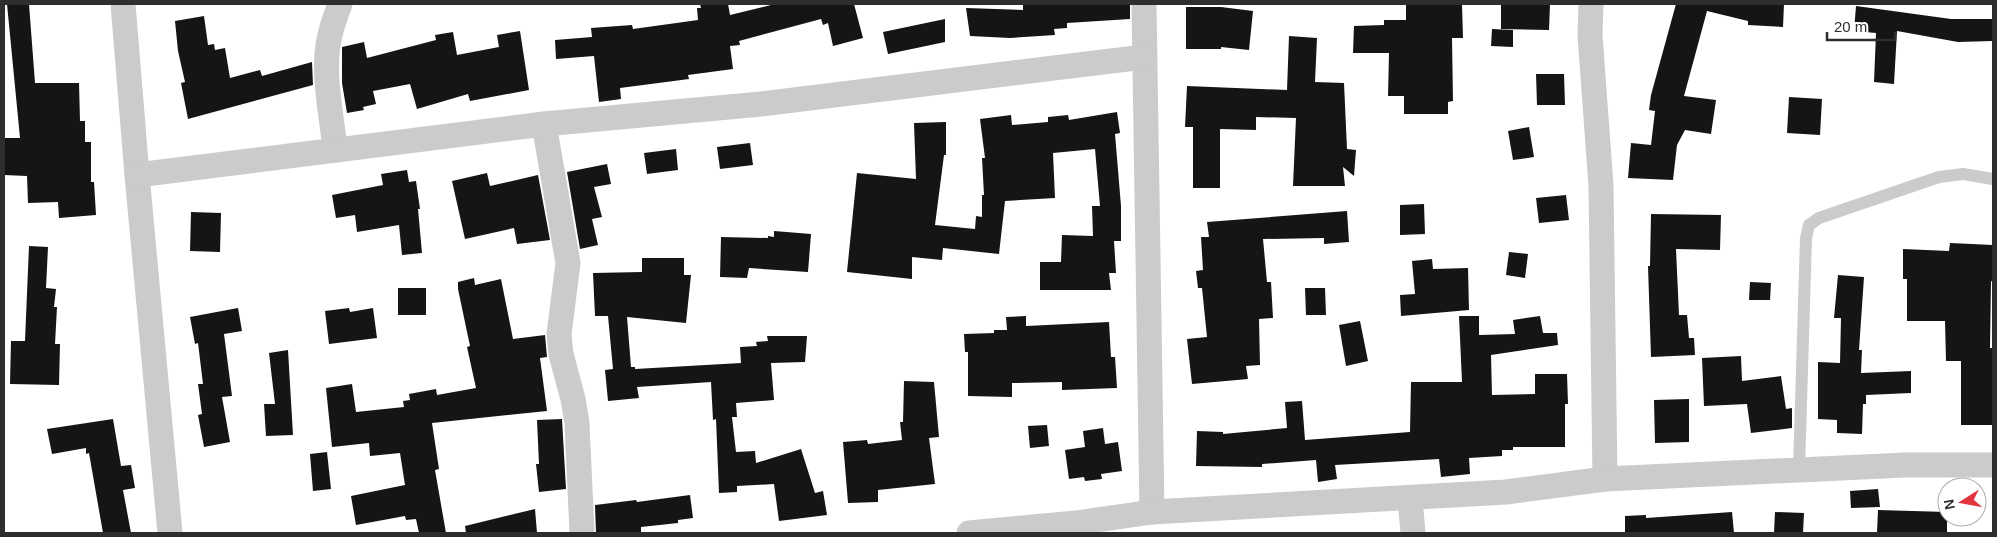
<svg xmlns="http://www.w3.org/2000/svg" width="1997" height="537" font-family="Arial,sans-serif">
  <rect width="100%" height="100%" fill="#fff"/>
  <!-- building -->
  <g fill="#151515">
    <polygon points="7,4 29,4 35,83 79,83 80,121 85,121 85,142 91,142 91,182 94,182 96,215 59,218 58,202 28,203 27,176 4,175 4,138 20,138"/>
    <polygon points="700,4 728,4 730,15 775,4 854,4 863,38 833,46 828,23 823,25 821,19 739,41 740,45 730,46 733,69 688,75 689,79 620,88 621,99 599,102 594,56 556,59 555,40 592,37 591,28 632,25 633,29 698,20 697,8 701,8"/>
    <polygon points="1023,4 1130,4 1130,19 1067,23 1067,28 1054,29 1055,35 1010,38 970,36 966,8 1023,10"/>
    <polygon points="1406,4 1462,4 1463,38 1452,38 1453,101 1448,102 1448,114 1404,114 1404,96 1388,96 1389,53 1353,53 1354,26 1384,25 1384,20 1406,20"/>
    <polygon points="1501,4 1550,4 1549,30 1501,29"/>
    <polygon points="1676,4 1784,4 1783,27 1748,25 1748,21 1707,11 1684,96 1716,100 1711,134 1685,130 1677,145 1673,180 1628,178 1631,143 1651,145 1655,111 1649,110 1651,95"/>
    <polygon points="1856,6 1951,19 1993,19 1993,41 1958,42 1897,31 1894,84 1874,82 1876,33 1854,31"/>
    <polygon points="1186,7 1221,7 1253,11 1249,50 1221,47 1221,49 1186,49"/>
    <polygon points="204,16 208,45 214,44 215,50 225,48 230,78 260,70 262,76 312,62 313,85 188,119 181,83 185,82 178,51 175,21"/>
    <polygon points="945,19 945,42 888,54 883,32"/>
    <polygon points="1492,29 1513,30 1513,47 1491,46"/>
    <polygon points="520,31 529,90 470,101 468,94 417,109 410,84 373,91 376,104 363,107 364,110 347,113 342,83 342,47 364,42 367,58 436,40 435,35 453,32 457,55 499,47 497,35"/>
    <polygon points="1289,36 1317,38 1315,82 1344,83 1347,149 1356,150 1354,176 1343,167 1345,186 1293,186 1296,118 1256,117 1256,130 1220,129 1220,188 1193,188 1193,127 1185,127 1187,86 1287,90"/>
    <polygon points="1536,74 1564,74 1565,105 1537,105"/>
    <polygon points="1789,97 1822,99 1820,135 1787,133"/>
    <polygon points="1117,112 1120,133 1115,134 1121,206 1121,241 1114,241 1116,273 1109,273 1111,290 1040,290 1040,262 1061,262 1062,235 1093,236 1092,206 1100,206 1095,149 1053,153 1055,198 1005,201 999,254 943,248 942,260 912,257 912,279 847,272 857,173 916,179 914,123 946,122 946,155 944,155 935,225 975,229 976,216 982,217 982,195 984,195 982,158 985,158 980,119 1011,115 1012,125 1048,122 1048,117 1068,115 1069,120"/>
    <polygon points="1529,127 1534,157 1513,160 1508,131"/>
    <polygon points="750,143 753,165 720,169 717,147"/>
    <polygon points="676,149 678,170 647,174 644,153"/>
    <polygon points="607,164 611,184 594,187 602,217 592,219 598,245 580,249 567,172"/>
    <polygon points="407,170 409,182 416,181 420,209 418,209 422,253 402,255 399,225 357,232 355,215 336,218 332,195 383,185 381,174"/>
    <polygon points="487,173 490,186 538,175 550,240 517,244 514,228 465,239 452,181"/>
    <polygon points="1566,195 1569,220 1539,223 1536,198"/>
    <polygon points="1424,204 1425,234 1400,235 1400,205"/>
    <polygon points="1347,211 1349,242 1324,244 1324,238 1263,239 1267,282 1271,282 1273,318 1259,319 1260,365 1246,366 1248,379 1192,384 1187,339 1207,337 1202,288 1198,288 1196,271 1203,270 1201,237 1209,237 1207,222"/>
    <polygon points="191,212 221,213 220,252 190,251"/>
    <polygon points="1651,214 1721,215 1720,250 1676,249 1679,315 1687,315 1689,338 1694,338 1695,355 1651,357 1648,266 1650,266"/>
    <polygon points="774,231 811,234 808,272 749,268 747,278 720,277 721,237 768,238 768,236 774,237"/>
    <polygon points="1950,243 1993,245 1993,282 1991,281 1990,348 1993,348 1993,425 1961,425 1961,361 1946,361 1945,321 1907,321 1907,279 1903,279 1903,249 1949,251"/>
    <polygon points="29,246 48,247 46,288 56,289 54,307 57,307 55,344 60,344 59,385 10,384 11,341 25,341"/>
    <polygon points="1509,252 1528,254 1525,278 1506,275"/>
    <polygon points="642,258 684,258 684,275 691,275 686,323 627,317 631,367 635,367 635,369 741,363 740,347 757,346 756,342 768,341 767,336 807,336 805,362 771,363 774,400 736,403 737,417 732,417 736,452 755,451 756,463 801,449 815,493 823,491 827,515 779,521 774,484 737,486 737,492 719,493 716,419 713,420 711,382 637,387 639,398 608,401 605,370 613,369 608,316 595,316 593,273 642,272"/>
    <polygon points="1432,259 1433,269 1468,268 1469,310 1401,316 1400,295 1415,294 1412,261"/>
    <polygon points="1838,275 1864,277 1859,350 1862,350 1861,373 1911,371 1911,393 1866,395 1866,404 1863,404 1862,434 1837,433 1837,420 1818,419 1818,362 1840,363 1841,318 1834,318"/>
    <polygon points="474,278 475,285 501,279 513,339 545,335 547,357 540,358 547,411 432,423 439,469 435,470 446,533 419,533 416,519 406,520 405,516 356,525 351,496 405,485 400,453 370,456 369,443 332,447 326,388 352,384 356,412 404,407 403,401 410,400 409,394 436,389 437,395 476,388 467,347 470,346 458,289 458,282"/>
    <polygon points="1750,282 1771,283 1770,300 1749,300"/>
    <rect x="398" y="288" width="28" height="27"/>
    <polygon points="1305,288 1325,288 1326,315 1306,315"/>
    <polygon points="238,308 242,331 224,334 232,396 222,397 230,442 204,447 198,415 202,414 198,384 203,384 198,343 195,344 190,317"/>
    <polygon points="349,308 350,312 373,308 377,338 329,344 325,311"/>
    <polygon points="1026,316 1026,326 1109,322 1111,357 1115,357 1117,388 1062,390 1062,382 1012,383 1012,397 968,396 968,352 965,352 964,334 994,333 994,330 1007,330 1006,317"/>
    <polygon points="1459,316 1479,316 1479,335 1515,334 1513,320 1540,316 1543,333 1557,333 1558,345 1491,355 1492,395 1535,394 1535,374 1567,374 1568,404 1565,404 1565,447 1513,447 1513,450 1502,450 1502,456 1469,458 1470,474 1441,477 1439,459 1335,465 1337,479 1318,482 1316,460 1262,464 1262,467 1196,466 1197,431 1223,432 1223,434 1287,428 1285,402 1302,401 1305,440 1410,432 1411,382 1462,382"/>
    <polygon points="1360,321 1368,361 1346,366 1339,325"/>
    <polygon points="288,350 293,435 266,436 264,404 275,404 269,353"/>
    <polygon points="1741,356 1742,381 1781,376 1786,409 1792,408 1792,428 1751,433 1747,404 1704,406 1702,358"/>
    <polygon points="904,381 934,382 939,437 929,438 935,484 878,490 878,502 848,503 843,442 867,440 868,444 902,440 900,422 903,422"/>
    <polygon points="1689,399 1689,442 1655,443 1654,400"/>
    <polygon points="113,419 121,466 131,465 135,488 123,490 131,533 103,533 89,453 86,454 86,448 52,454 47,429"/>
    <polygon points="562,419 566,489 539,492 536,464 539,464 537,420"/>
    <polygon points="1047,425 1049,446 1030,448 1028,426"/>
    <polygon points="1103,428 1105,444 1118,442 1122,471 1101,474 1102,479 1085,481 1084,477 1069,479 1065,450 1085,447 1083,431"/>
    <polygon points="327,452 331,489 313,491 310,454"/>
    <polygon points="1878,489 1880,507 1851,508 1850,491"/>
    <polygon points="690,495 693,518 678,520 678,523 641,527 641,533 596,533 595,505 636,500 637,502"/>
    <polygon points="535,509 537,533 466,533 465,526"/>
    <polygon points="1878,510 1947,512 1947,533 1877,533"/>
    <polygon points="1732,512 1734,533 1625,533 1625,516 1646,515 1646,518"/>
    <polygon points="1775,512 1804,513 1803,533 1774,533"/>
  </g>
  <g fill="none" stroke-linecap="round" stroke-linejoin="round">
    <!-- lane -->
    <polyline stroke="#cbcbcb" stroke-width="12" points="1799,469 1806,238 1809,225 1819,218 1939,177 1963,174 1993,179"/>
    <!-- street -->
    <g stroke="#cbcbcb" stroke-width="25">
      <polyline points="123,4 137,175 170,533"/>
      <polyline points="1144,4 1152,512"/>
      <polyline points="1591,4 1590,35 1601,186 1605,479"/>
      <polyline points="544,124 568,263 559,334 561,354 573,399 577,423 582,533"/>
      <path d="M335,150C332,116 323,79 328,45C330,31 335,17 340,4"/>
      <polyline points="137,175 544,124 761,104 1144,57"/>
      <polyline points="1410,499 1413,533"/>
      <polyline points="969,533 1076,523 1152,512 1506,492 1605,479 1905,465 1993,465"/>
    </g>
  </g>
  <!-- border -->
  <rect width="1997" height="537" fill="none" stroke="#2e2e2e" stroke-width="10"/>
  <!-- north arrow -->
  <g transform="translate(1962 502) rotate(259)"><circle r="24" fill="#ffffff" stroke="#ababab"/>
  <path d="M0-4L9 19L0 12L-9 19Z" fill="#e1343d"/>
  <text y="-8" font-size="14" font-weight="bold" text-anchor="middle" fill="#2e2e2e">N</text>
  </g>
  <!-- scale -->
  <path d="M1827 32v8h68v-8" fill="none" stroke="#2e2e2e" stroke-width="2.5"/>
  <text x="1834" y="32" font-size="15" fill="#2e2e2e" stroke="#ffffff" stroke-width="4" paint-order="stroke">20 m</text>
</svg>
